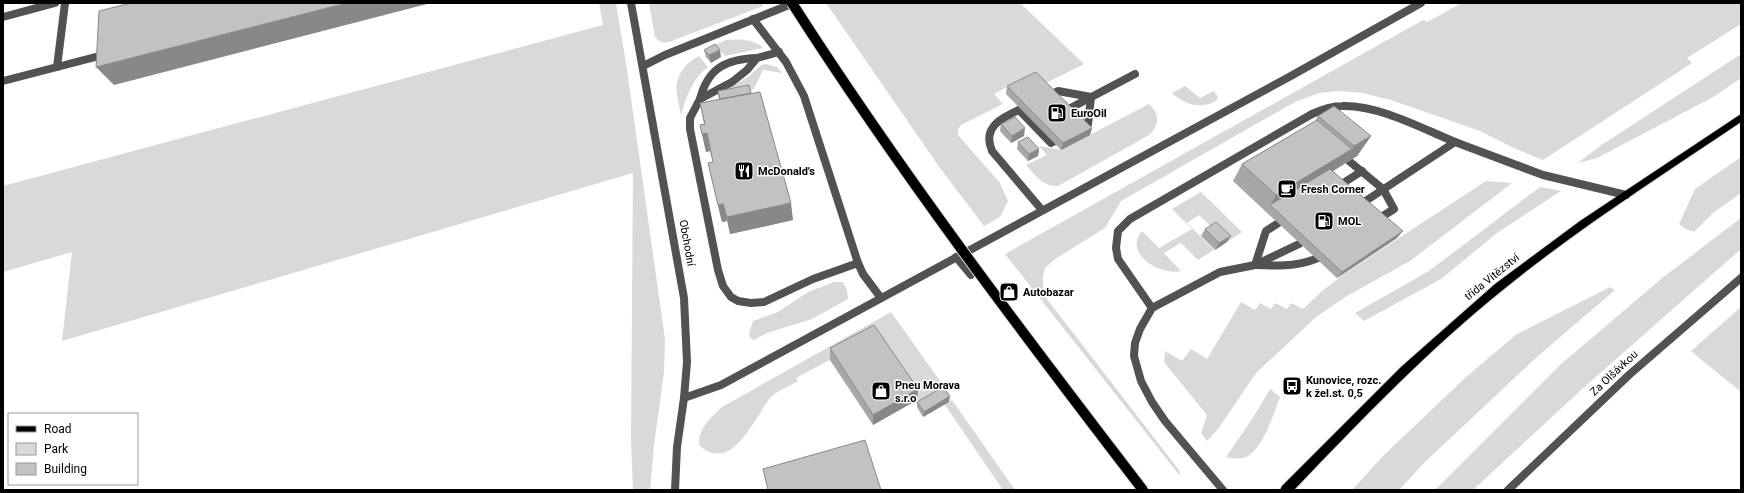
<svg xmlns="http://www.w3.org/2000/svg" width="1744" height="493" font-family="Roboto,sans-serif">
  <rect width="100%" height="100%" fill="#fff"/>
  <!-- green -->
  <g fill="#d9d9d9">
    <polygon points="599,3 616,3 627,70 665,339 664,372 654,445 650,490 633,490 631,441 633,173 62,341 72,252 3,272 3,186 603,25"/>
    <path d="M649,3H761L763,6L669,42C663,43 659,42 655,37Z"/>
    <polygon points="826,3 1020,3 1084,64 1046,83 1007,87 994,94 1003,104 961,125 958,129 958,135 1000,183 1008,201 1000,217 984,226 940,168"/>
    <polygon points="1458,3 1741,3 1741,24 1687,58 1692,63 1543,160 1514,148 1480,131 1391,100 1362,93 1339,91 1319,93 1295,102 1121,201 1105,228 1055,259 1045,268 1043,277 1043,288 1047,299 1179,470 1180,476 1005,254 1423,20 1427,22 1460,4"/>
    <path d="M726,40C738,39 754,39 763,48L725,56L715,45Z"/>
    <polygon points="1741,54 1741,78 1715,96 1597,158 1578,163 1600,146"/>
    <path d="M699,56L708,67C693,77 686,98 681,115C678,95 671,86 684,68C688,63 693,59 699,56Z"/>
    <polygon points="766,64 777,67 782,73 763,70 754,89 719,97 718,95 748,77 761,65"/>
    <path d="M1185,86L1200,98L1214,91L1218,97L1217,100C1202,110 1185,105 1172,93Z"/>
    <path d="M1149,104C1160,114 1160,125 1149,135L1058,186C1043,187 1035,175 1026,165L1047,155L1039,146L1061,150Z"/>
    <polygon points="1741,157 1741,193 1713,213 1694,232 1686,229 1679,224 1695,189"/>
    <polygon points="1486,181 1512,183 1410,261 1347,296 1316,317 1256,373 1218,429 1207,441 1201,433 1207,415 1164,362 1165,351 1182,361 1191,349 1207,359 1241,302 1255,310 1260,303 1271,309 1275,303 1287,309 1291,303 1303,309 1321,292 1344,274"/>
    <polygon points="1540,187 1561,191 1497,233 1441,279 1364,321 1355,313 1429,271"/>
    <path d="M1201,192L1242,232L1227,242L1199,215L1187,223L1214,250L1198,260L1181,243L1164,253L1181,271C1159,276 1123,253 1142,231L1159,248L1192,229L1172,209Z"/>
    <polygon points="1741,218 1741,249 1581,390 1473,490 1435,490 1560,365 1661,279"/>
    <polygon points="834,282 843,282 847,290 848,299 812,319 767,333 754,340 750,338 749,333 753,321 778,312 808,292"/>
    <polygon points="1610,287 1615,290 1538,356 1424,463 1399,490 1352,490 1384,455 1466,377 1517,334"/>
    <polygon points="1741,307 1741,392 1691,351"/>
    <path d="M891,312L945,388L920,403L874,336L796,378L798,381C790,386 778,390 771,397C754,417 733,474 700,446C695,432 713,415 722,407Z"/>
    <path d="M1270,389L1280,397C1274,413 1263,448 1248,456C1241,460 1233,458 1226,457L1254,416Z"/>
    <polygon points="952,400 1015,490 1003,490 945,405"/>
  </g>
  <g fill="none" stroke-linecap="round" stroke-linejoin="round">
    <!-- primary casing -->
    <g stroke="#dbdbdb" stroke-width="2">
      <path id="primary" d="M1741,114V122C1661,176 1579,228 1504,289C1428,350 1361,420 1294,490H1280L1282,486L1401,367L1495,284L1580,221Z"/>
    </g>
    <!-- lane -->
    <g stroke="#525252" stroke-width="8">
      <polyline points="631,3 684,298 687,362 684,398 721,385 1289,77 1421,3"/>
      <polyline points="3,17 55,3"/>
      <polyline points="753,19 786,62 804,96 858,263 863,274 881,298"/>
      <polyline points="779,52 757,58 747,70 732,82 700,99 690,118 690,129 718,270 723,286 731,297 738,301 751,303 764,302 813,279 858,263"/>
      <polyline points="643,66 665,55 794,3"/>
      <polyline points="57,67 107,54"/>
      <polyline points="3,81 57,67 65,3"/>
      <polyline points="1046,97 1058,91 1091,97 1088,124 1079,129"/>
      <path d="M700,99C708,68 726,59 757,58"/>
      <path d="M1030,105C1009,115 980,123 992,151L1042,210"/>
      <polyline points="1019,110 1051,143 1061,138"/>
      <polyline points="1063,112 1135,74"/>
      <polyline points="1349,161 1383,189 1394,209 1375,221"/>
      <polyline points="1337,187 1362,171"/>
      <polyline points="1358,206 1455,142 1543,175 1626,195"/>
      <path d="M1286,218L1266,231L1255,265C1281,266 1303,267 1326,254"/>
      <polyline points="956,257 971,275"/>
      <path d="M1152,308L1118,259L1116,248L1118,231L1130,219L1312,114C1321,110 1331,106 1342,106C1379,105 1421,128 1455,142"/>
      <polyline points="1223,490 1165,421 1152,402 1141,381 1134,356 1135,343 1140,329 1152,308 1220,272 1255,265 1299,244 1308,238"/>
    </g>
    <!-- street -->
    <g stroke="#525252" stroke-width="8">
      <polyline points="675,490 677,447 684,398"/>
      <polyline points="1508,490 1630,374 1741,278"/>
    </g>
    <!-- primary -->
    <use href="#primary" fill="#000" fill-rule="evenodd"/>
    <!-- primary-bridge casing -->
    <g stroke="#dbdbdb" stroke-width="12" stroke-linecap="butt">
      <path id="primary-bridge" d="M792,3C900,172 1021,331 1143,490"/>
    </g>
    <!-- primary-bridge -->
    <use href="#primary-bridge" stroke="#000" stroke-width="10"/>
  </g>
  <!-- wall -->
  <g fill="#a7a7a7">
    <polygon points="704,50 721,57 711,63 706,57"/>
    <polygon points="1007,86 1092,128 1090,135 1061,150 1006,94"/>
    <polygon points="718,91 751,93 793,220 730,234 727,221 722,222 712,181 713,162 710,151 706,152 700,125 704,124 700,103 719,100"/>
    <polygon points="1318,116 1371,136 1357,156 1333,171 1397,238 1337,278 1233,181 1242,164 1315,121"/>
    <polygon points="1001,124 1024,136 1011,143 1000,131"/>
    <polygon points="1018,142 1039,149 1038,156 1028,161 1017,149"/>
    <polygon points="1205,229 1227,242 1215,250 1201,236"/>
    <polygon points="830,348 918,389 917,400 873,425 830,360"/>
    <polygon points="917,402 949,402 923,417 917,407"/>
  </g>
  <!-- shaded-wall -->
  <g fill="#888">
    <polygon points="347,3 431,3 114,85 96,67"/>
    <polygon points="720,50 721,57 711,63 709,55"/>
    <polygon points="1025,128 1024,136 1011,143 1012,136"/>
    <polygon points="1092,128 1090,135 1061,150 1063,143"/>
    <polygon points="707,133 710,151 706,152 702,134"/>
    <polygon points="1371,136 1357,156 1341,166 1354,146"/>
    <polygon points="1039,149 1038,156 1028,161 1029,154"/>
    <polygon points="1352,149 1341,166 1273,208 1270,206 1276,195"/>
    <polygon points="791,203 793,220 730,234 727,217"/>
    <polygon points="723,204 727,221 722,222 718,205"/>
    <polygon points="1403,231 1397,238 1337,278 1342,272"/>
    <polygon points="1231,236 1227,242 1215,250 1219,243"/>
    <polygon points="918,389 917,400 873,425 873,415"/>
    <polygon points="950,396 949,402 923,417 924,412"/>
  </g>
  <!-- building -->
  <g fill="#c2c2c2" stroke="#888">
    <polygon points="131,3 347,3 96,67 99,11"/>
    <polygon points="715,44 720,50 709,55 704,50"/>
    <polygon points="1036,72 1092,128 1063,143 1007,86"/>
    <polygon points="749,85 751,93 720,99 718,91"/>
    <polygon points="760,92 791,203 727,217 723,204 718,205 708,163 713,162 707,133 702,134 700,125 705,124 700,103"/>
    <polygon points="1334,106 1371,136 1354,146 1318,116"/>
    <polygon points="1015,117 1025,128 1012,136 1001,124"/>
    <polygon points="1317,120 1352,149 1276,195 1242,164"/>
    <polygon points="1028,137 1039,149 1029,154 1018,142"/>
    <polygon points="1330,169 1403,231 1342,272 1270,205"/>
    <polygon points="1216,222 1231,236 1219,243 1205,229"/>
    <polygon points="874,325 918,389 873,415 830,348"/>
    <polygon points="943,387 950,396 924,412 917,402"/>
    <polygon points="865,440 881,490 768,490 763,469"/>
  </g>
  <!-- icons -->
  <defs>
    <g id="fuel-square" transform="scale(1)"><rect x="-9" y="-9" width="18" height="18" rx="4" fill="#000" stroke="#fff"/><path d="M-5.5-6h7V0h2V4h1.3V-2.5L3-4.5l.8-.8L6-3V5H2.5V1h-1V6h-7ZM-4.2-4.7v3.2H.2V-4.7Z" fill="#fff"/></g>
    <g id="restaurant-square" transform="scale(1)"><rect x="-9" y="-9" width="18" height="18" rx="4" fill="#000" stroke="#fff"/><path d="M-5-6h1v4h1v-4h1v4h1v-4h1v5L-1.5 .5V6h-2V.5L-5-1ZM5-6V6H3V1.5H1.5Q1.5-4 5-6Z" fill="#fff"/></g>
    <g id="cafe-square" transform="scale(1)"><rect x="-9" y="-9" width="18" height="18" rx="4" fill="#000" stroke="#fff"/><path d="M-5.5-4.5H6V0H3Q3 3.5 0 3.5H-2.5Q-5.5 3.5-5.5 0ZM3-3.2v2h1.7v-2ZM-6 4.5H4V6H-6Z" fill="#fff"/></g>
    <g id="shop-square" transform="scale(1)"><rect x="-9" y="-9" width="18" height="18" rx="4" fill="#000" stroke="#fff"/><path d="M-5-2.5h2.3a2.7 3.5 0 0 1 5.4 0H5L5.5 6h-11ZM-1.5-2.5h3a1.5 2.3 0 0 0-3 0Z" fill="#fff"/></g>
    <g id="bus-square" transform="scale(1)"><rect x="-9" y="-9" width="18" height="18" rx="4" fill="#000" stroke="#fff"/><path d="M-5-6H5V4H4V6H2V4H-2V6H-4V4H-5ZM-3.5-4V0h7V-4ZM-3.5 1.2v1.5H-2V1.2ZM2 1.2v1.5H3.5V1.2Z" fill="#fff"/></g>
  </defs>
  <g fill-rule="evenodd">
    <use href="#fuel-square" x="1057" y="113"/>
    <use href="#restaurant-square" x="744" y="171"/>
    <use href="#cafe-square" x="1287" y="189"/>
    <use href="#fuel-square" x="1324" y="221"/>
    <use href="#shop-square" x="1009" y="292"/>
    <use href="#bus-square" x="1292" y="386"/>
    <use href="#shop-square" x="881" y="391"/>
  </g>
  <g text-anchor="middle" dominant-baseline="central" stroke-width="3" stroke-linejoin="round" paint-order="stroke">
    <!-- poi labels -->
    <g font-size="11" font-weight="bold" fill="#000" stroke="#fff" text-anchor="start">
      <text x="1071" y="113">EuroOil</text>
      <text x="758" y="171">McDonald's</text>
      <text x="1301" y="189">Fresh Corner</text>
      <text x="1338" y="221">MOL</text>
      <text x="1023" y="292">Autobazar</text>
      <text x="1306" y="380">Kunovice, rozc.<tspan x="1306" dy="13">k žel.st. 0,5</tspan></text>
      <text x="895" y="385">Pneu Morava<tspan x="895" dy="13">s.r.o</tspan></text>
    </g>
    <!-- street labels -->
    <g font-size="11" fill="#000" stroke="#fff">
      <text transform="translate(687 243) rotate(80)">Obchodní</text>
      <text transform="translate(1492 277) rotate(-39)">třída Vítězství</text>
      <text transform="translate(1614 373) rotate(-43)">Za Olšávkou</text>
    </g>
  </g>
  <!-- border -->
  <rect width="1744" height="493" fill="none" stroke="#000000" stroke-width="8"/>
  <!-- legend -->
  <rect x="8" y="413" width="130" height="72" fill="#ffffff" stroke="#999999"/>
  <rect x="16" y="426" width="20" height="6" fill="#000000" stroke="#999999"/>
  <text x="44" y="433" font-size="12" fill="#000000">Road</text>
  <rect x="16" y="443" width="20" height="12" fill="#d9d9d9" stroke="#999999"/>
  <text x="44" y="453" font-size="12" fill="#000000">Park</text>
  <rect x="16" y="463" width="20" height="12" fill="#c2c2c2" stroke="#999999"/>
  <text x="44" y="473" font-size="12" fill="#000000">Building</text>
</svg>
